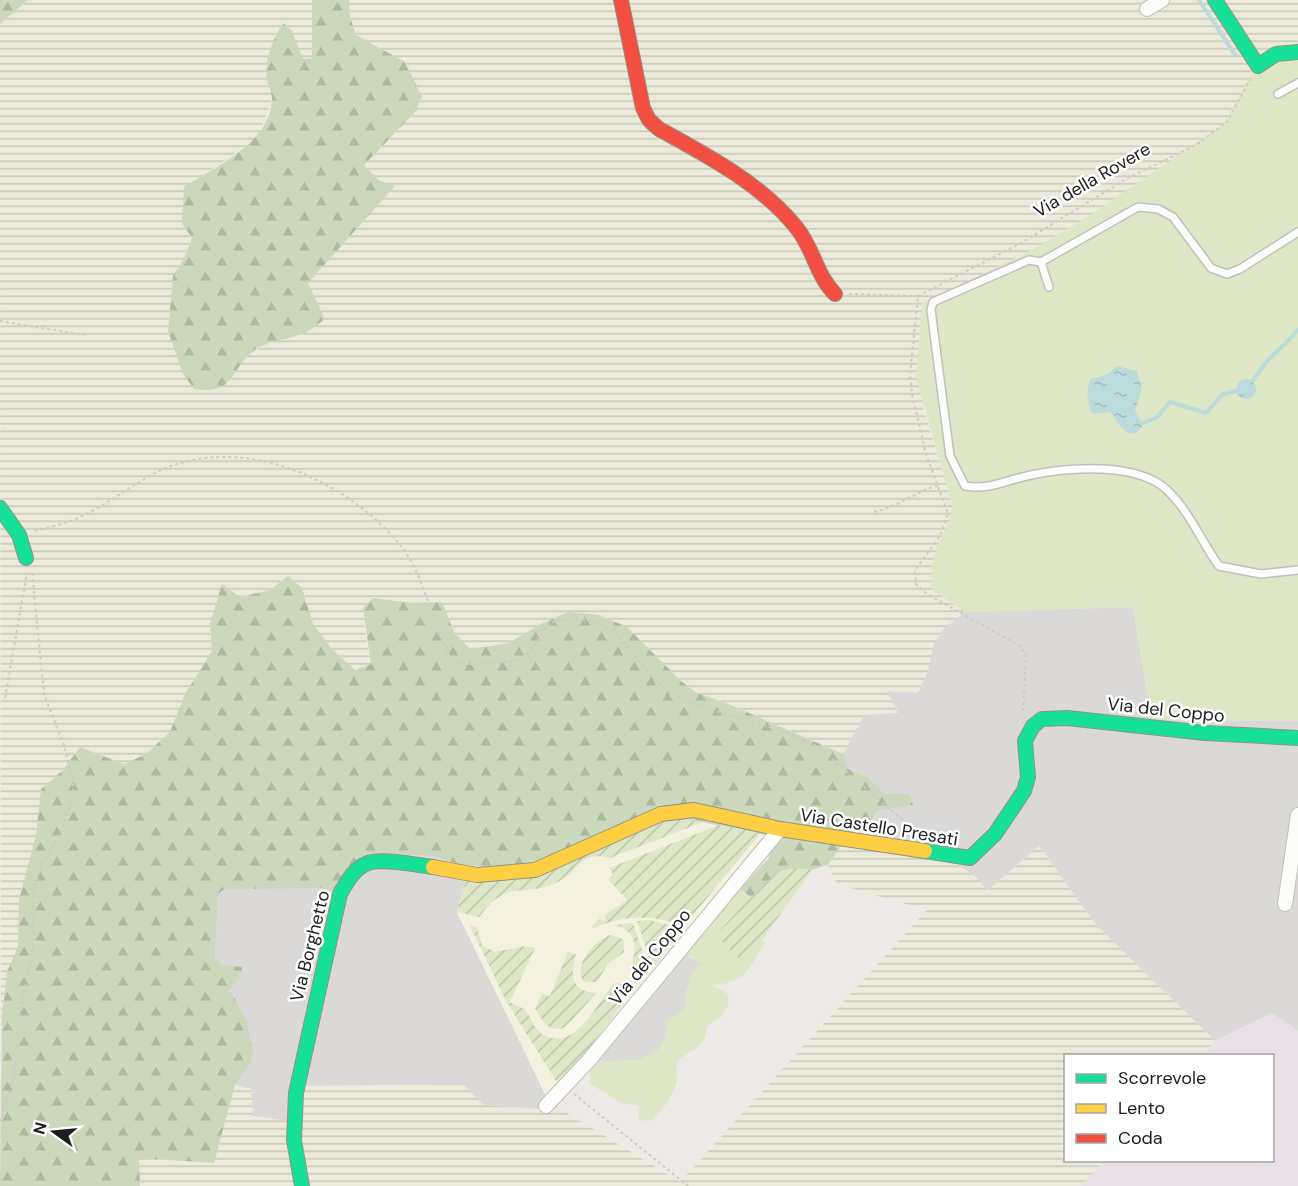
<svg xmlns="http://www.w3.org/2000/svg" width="1298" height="1186" font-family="'DM Sans',sans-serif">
  <defs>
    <pattern id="farmland-rules" width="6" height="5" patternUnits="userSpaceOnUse" patternTransform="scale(1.5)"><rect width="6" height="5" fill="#eceada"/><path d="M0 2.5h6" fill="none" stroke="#cac8bb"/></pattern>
    <pattern id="forest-firs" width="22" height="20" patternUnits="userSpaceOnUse" patternTransform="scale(1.5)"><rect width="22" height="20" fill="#cbd8bc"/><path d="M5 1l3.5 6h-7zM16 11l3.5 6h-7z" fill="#aeb9a1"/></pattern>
    <pattern id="garden-furrows" width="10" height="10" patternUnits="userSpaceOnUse" patternTransform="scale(1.5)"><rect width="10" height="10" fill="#dde7c6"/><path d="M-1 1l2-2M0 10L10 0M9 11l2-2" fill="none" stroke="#bdc6aa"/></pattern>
    <pattern id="water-ripples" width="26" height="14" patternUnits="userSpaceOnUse" patternTransform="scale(1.5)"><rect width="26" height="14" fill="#bbdbdd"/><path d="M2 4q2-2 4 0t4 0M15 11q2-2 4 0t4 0" fill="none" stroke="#a0bcbd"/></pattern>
  </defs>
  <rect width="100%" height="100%" fill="#ece9e6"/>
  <!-- residential -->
  <g fill="#dbd9d7">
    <polygon points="1133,607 1152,720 1298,721 1298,1031 1272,1013 1215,1041 1097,926 1039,846 987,891 976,877 953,861 865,832 877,811 913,805 910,794 884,793 869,778 848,769 843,754 864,715 887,690 928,671 933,646 943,629 965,612"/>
    <polygon points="406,855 434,856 461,865 466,879 457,912 544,1092 554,1105 537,1109 483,1105 288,1121 253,1116 251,1089 235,1085 250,1064 246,1019 230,990 241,976 221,965 215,957 218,894 225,889 265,887 321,888 334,892 344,871"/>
  </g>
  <!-- industrial -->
  <polygon fill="#e9dfe6" points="1272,1013 1298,1031 1298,1186 1080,1186 1104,1161 1272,1160 1272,1056 1202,1055 1215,1041"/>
  <!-- education -->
  <polygon fill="#f5f1e1" points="686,819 766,835 769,858 729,900 595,1062 554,1105 544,1092 457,912 466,879"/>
  <!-- farmland -->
  <g fill="url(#farmland-rules)">
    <polygon points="28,0 312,0 312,58 303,59 292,31 267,78 272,98 260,132 250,143 199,178 182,223 192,238 183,261 173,275 168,331 227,385 245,357 275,339 291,337 307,283 394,186 378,180 364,165 415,112 405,62 356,35 350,17 349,0 1298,0 1298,43 1258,62 1224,125 1084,219 1025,254 922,303 923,407 952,504 952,515 937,548 932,568 931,589 965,612 943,629 933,646 928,671 918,693 887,691 898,713 864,715 843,754 726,703 697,693 681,681 627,627 599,615 568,612 539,625 509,643 470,649 454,632 442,602 411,603 374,598 364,626 371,664 355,670 331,648 313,624 302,588 287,576 270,590 239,597 210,624 212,651 185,694 170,732 146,754 124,764 80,747 62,771 41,789 36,835 19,900 18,947 7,972 1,1038 0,24"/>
    <polygon points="852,830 953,861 976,877 987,891 1039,846 1097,926 1215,1041 1202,1055 1066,1056 1066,1160 1104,1161 1080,1186 140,1186 139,1158 214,1163 235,1085 251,1089 253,1116 288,1121 303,1086 463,1084 483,1105 537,1109 554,1105 680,1182 927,910 837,884 828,865"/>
  </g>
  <!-- grass -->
  <g fill="#dde7c6">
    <path d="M1298,43V721L1152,720L1133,607L965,612L931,589C931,576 932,564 936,550C941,534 952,522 952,504L916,377L922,303L1025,254L1084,219L1223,125L1258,62Z"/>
    <path d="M740,889L752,898L727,921L716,936L741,961L751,955L759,941H766C748,968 748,983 713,985L728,994C731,1010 720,1019 707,1026C706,1052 689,1047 676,1064C681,1088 667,1106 650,1121L639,1120L638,1106L621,1103L589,1083L591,1067L595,1062L639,1060L666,1037L667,1020L679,1014L686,1006L685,993L694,958L682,953Z"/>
  </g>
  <!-- forest -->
  <g fill="url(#forest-firs)">
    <polygon points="0,0 28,0 0,24"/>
    <path d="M312,0H349L350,17L356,35L405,62L422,97L415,112L364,165L378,180L395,186L308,283L325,319C319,323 313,329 306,332C291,340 274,339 258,348C228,367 238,396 194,389L183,374L168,331L173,275L183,261L192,238L182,223L184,187C215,167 272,142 272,98C272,92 268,86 267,80C264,59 273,40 283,23L292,31L303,59L312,58Z"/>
    <polygon points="288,576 302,588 313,624 331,648 355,670 371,664 363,608 373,598 411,603 442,602 454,632 470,649 509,643 539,625 568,612 599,615 627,627 681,681 697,693 726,703 843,754 848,769 869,778 884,793 910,794 913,805 877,811 865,832 852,830 828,865 811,870 774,876 752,898 740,889 769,858 766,835 686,819 549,871 461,865 434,856 383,854 335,892 321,888 225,889 218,894 215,957 222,965 242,967 241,976 230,990 246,1019 253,1053 250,1064 235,1085 214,1163 139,1158 140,1186 0,1186 2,1017 7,972 18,947 19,900 36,835 41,789 62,771 80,747 124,764 146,754 170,732 185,694 212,651 210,624 222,584 240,597 270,590"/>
  </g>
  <!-- garden -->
  <g fill="url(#garden-furrows)">
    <path d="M686,819L703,822L610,858C577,850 580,873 556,883C520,899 509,877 479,917L457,912L466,879H495L669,820Z"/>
    <path d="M719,825L761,833L684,926C654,915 622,914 593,929L592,926L600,918L602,921L606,919L604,916L627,900L608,879L613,874L609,868Z"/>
    <path d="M806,869L811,870L808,876L751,955L741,961L716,936C725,923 770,875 783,870C789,868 799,869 806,869Z"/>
    <polygon points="650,920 684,929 653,967 649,965 638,978 634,974 650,961 637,921"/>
    <path d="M633,923L645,959L630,970C637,950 639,931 614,925Z"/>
    <path d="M470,926L477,927L482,945L495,952L525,946L535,948L510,1002C515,1005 523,1007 526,1011C532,1019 534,1028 542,1034C574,1054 597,1004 613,984L618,982L628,989L621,1000L623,1004L564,1081H556L506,1001Z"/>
    <path d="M610,935L621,938L624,941V952L608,964L597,982H584C572,965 594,941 610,935Z"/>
    <path d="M568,952L576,954C570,976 571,991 596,993L566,1027C550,1034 542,1022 535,1008L542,994L550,996Z"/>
  </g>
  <!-- parking -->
  <polygon fill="#dcdad9" points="682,953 702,964 693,971 685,993 686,1006 679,1014 667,1020 666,1037 657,1051 639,1060 595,1062"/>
  <!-- water -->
  <g fill="url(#water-ripples)">
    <path d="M1117,366L1137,371L1142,388L1135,410L1143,425C1129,447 1118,421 1110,412L1092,414C1088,402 1085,391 1091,379L1106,375Z"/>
    <circle cx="1246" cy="389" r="10"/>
  </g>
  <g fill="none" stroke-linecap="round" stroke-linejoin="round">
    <!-- stream -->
    <g stroke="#bbdbdd" stroke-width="4">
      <polyline points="1199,0 1235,55"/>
      <path d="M1253,381C1264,360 1283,348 1298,330"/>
      <polyline points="1143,423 1156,418 1170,402 1206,413 1223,394 1236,391"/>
    </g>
    <!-- lane casing -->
    <g stroke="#c1c0be" stroke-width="10">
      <g id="lane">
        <polyline points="1278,94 1298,83"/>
        <path d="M1041,262L1029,260L933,302L931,310L950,456L965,486C991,490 1006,480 1031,475C1069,467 1137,462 1167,490C1190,512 1201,541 1219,566L1261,574L1298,570"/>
        <polyline points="1049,287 1041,262 1138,207 1158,209 1173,217 1211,268 1227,274 1240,269 1298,232"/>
      </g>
    </g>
    <!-- street casing -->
    <g stroke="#c1c0be" stroke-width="16">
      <g id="street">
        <polyline points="1147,9 1162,0"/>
        <polyline points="1285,904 1298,815"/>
        <polyline points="546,1106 590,1059 780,829"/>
      </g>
    </g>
    <!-- fast casing -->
    <g stroke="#95937f" stroke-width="16">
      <g id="fast">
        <polyline points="1215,0 1258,66 1276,54 1298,52"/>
        <polyline points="0,508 19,535 26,558"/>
        <polyline points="925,851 970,858 995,834 1024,791 1028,777 1025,741 1033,726 1042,719 1067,718 1205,733 1298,738"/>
        <path d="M302,1186L294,1140L296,1093L340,894C347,882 354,868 368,863C383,858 417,865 433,867"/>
      </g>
    </g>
    <!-- slow casing -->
    <g stroke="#95937f" stroke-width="16">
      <polyline id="slow" points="433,867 477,875 535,870 661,814 694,810 780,829 925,851"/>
    </g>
    <!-- jam casing -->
    <g stroke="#95937f" stroke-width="16">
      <path id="jam" d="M621,0L643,108L649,120L659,129C708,156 760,183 796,227C813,247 816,275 835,294"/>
    </g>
    <!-- path -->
    <g stroke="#d5c7c7" stroke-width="2" stroke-dasharray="3 3" stroke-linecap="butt">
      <polyline points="849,294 918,296 910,375 912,394 926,454 948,514 940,536 915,570 916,584 927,594 1020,646 1026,655 1023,714"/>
      <polyline points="918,296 1021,243 1128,178 1196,145 1227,122 1251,78"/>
      <polyline points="0,321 84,335"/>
      <path d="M874,512C897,507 916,492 938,485"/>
      <path d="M35,531C50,527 68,523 82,516C110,503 134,483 161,470C244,433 347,480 401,546C418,566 430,609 440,634C444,644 447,654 454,662C466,666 517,664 525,656C548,637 535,619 575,619C627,620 635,672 673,694C715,718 810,728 835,762L904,821L931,835"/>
      <polyline points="5,698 27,573"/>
      <polyline points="574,1094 688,1186"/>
      <polyline points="0,1122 14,1078 20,1008 32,959 34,889 42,864 62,831 73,794 73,780 64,745 44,694 32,571"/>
    </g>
    <!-- lane -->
    <use href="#lane" stroke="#fcfcfb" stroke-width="7"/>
    <!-- street -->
    <use href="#street" stroke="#fcfcfb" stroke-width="14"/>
    <!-- fast -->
    <use href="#fast" stroke="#16e098" stroke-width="14"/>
    <!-- slow -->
    <use href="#slow" stroke="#ffcf43" stroke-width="14"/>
    <!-- jam -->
    <use href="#jam" stroke="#f24e42" stroke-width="14"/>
  </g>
  <g text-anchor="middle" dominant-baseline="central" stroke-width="5" stroke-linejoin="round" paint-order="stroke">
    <!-- street labels -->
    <g font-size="18" fill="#1d1d1d" stroke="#fff">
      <text transform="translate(1092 180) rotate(-30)">Via della Rovere</text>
      <text transform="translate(1166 710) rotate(6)">Via del Coppo</text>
      <text transform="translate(879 827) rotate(9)">Via Castello Presati</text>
      <text transform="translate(310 946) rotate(-76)">Via Borghetto</text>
      <text transform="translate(650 957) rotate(-51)">Via del Coppo</text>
    </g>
  </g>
  <!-- legend -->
  <rect x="1064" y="1054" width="210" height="108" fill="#ffffff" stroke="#a5a5a5" stroke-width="1.5"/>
  <rect x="1076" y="1074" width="30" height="9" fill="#16e098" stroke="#a5a5a5" stroke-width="1.5"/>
  <text x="1118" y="1084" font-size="18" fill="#1d1d1d">Scorrevole</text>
  <rect x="1076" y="1104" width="30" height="9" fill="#ffcf43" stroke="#a5a5a5" stroke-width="1.5"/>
  <text x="1118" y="1114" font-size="18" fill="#1d1d1d">Lento</text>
  <rect x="1076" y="1134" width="30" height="9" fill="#f24e42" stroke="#a5a5a5" stroke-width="1.5"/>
  <text x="1118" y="1144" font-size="18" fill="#1d1d1d">Coda</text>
  <!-- north arrow -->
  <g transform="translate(54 1132) rotate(285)" stroke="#ffffff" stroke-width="4.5" paint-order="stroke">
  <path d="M0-4.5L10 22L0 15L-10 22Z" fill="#1d1d1d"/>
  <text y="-9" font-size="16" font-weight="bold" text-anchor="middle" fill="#1d1d1d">N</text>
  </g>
</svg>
